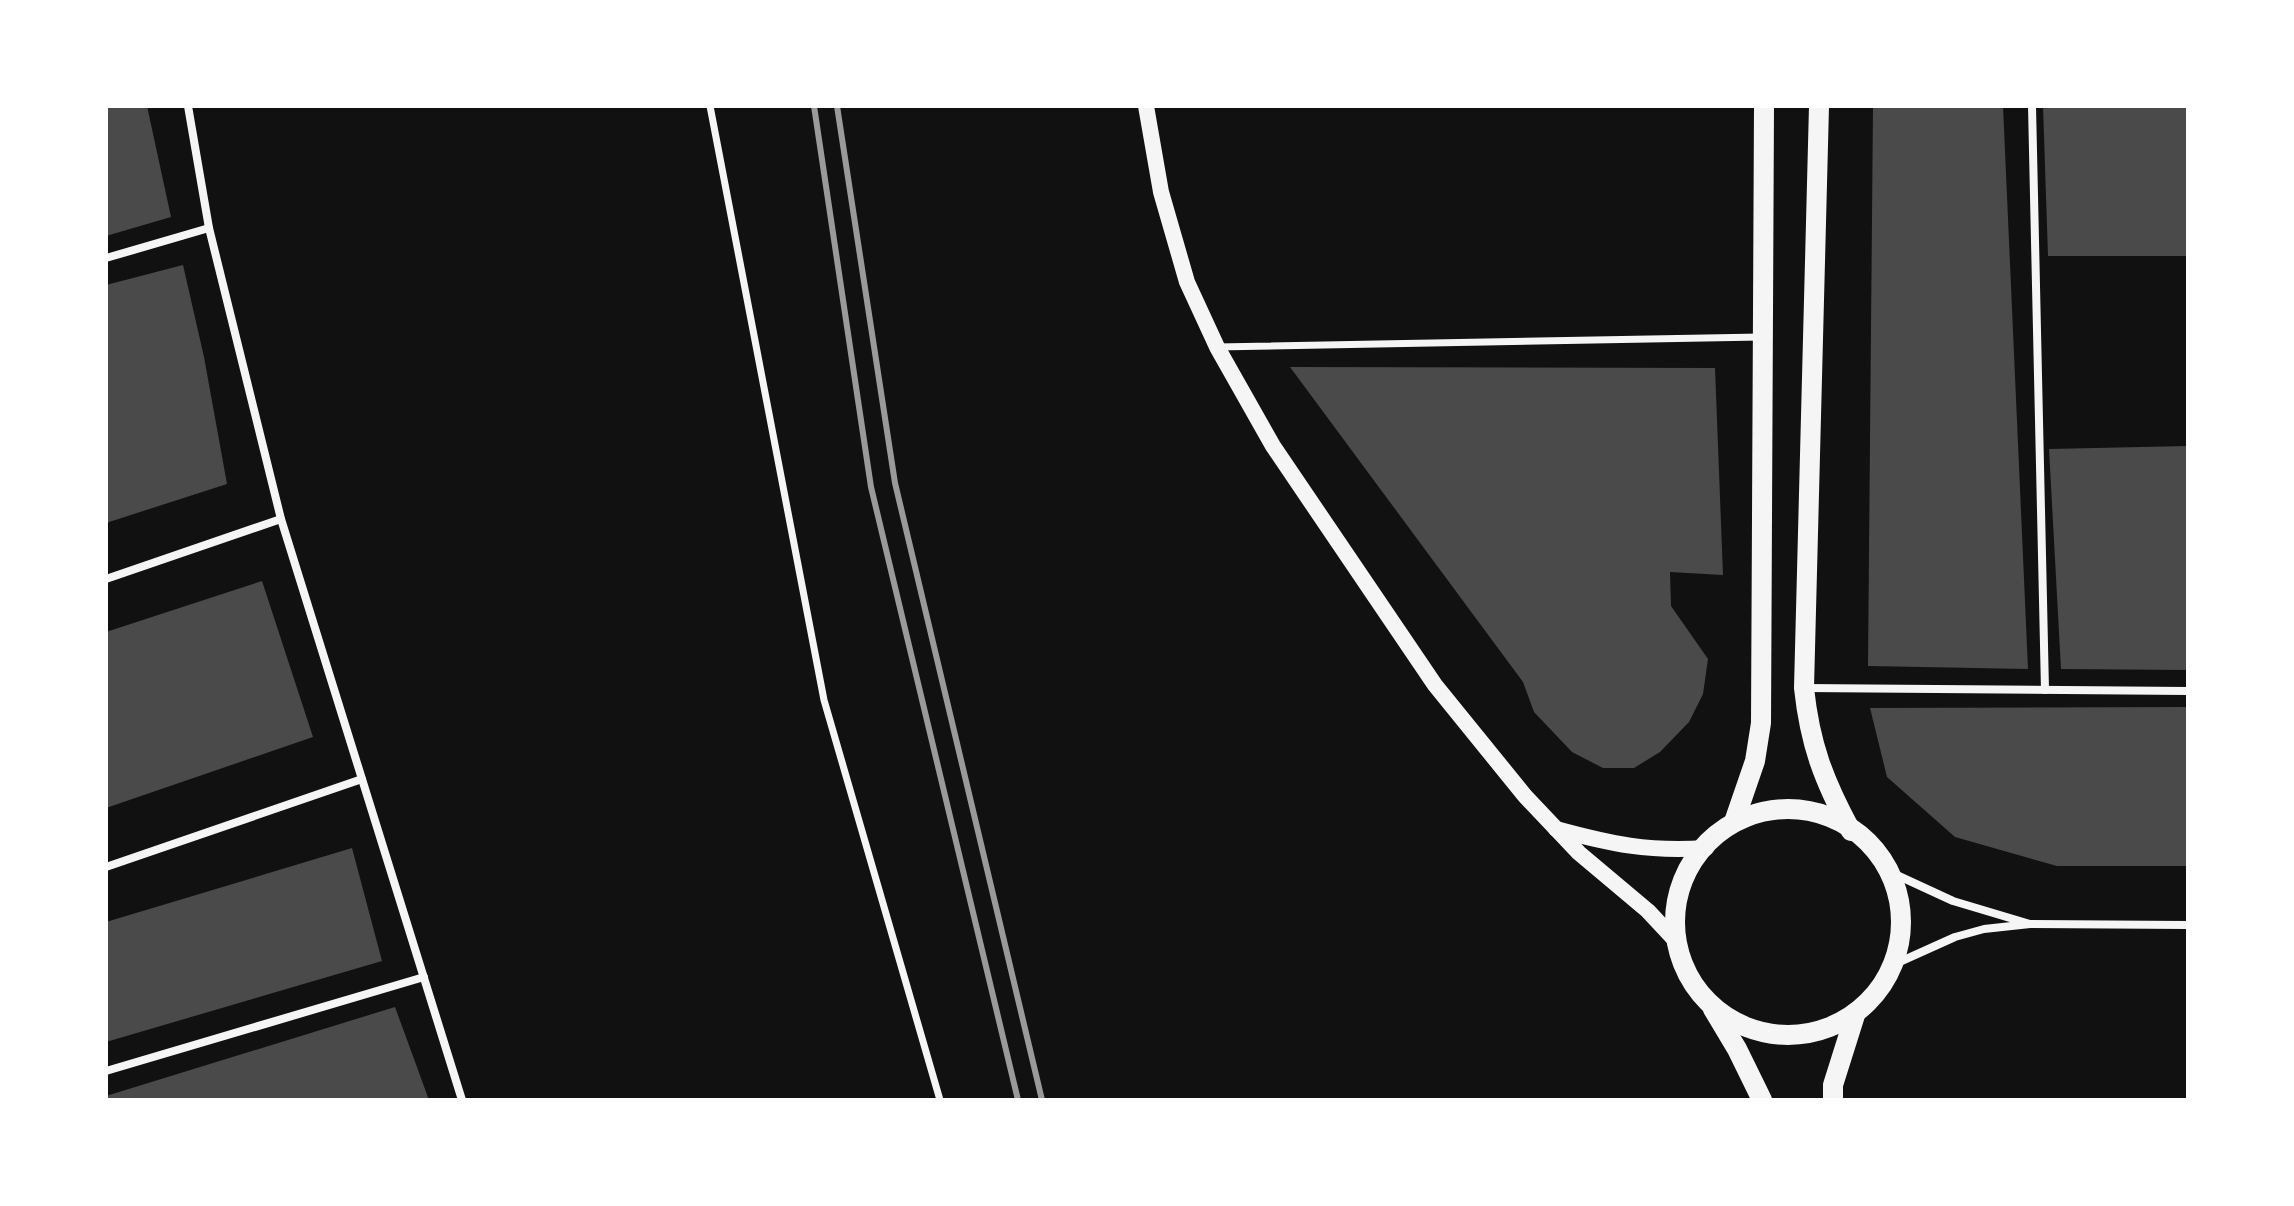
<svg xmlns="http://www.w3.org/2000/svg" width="2294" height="1206" font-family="'Golos Text',sans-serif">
  <rect width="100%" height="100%" fill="#111"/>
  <!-- building -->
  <g fill="#4a4a4a">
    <polygon points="106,106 147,106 171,217 106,236"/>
    <polygon points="1873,106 2003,106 2028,669 1868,666"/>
    <polygon points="2043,106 2188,106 2188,256 2048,256"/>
    <polygon points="183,265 204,357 227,484 106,523 106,285"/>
    <polygon points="1290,367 1715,368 1723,575 1670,572 1671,606 1708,659 1703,694 1689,722 1660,752 1634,768 1603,768 1572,752 1534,712 1523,682"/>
    <polygon points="2188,446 2188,670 2061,669 2049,449"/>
    <polygon points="262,581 313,737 106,808 106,632"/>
    <polygon points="2188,707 2188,866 2057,866 1955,837 1887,777 1870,708"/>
    <polygon points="352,848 382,961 106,1042 106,922"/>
    <polygon points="395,1007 429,1100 106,1100 106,1096"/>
  </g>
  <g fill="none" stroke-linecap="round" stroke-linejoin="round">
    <!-- pedestrian -->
    <g stroke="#f5f5f5" stroke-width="7">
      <polyline points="710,106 824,700 940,1100"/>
      <polyline points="1217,347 1761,337"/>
    </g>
    <!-- minor -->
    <g stroke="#f5f5f5" stroke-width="8">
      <polyline points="188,106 209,228 281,519 462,1100"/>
      <polyline points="2032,106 2045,690"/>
      <polyline points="106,258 209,228"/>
      <polyline points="106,579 281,519"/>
      <polyline points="1804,688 2188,691"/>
      <polyline points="106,867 362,779"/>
      <polyline points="1888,871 1953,901 2030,924 1984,929 1955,937 1895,964"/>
      <polyline points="2030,924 2188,925"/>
      <polyline points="106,1071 424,977"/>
    </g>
    <!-- secondary -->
    <g stroke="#f5f5f5" stroke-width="16">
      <polyline points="1146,106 1161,192 1187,282 1217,347 1273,446 1435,685 1525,796 1579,853 1648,911 1676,941"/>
      <path d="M1556,829C1611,844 1648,852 1706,848"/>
    </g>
    <!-- primary -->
    <g stroke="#f5f5f5" stroke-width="20">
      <path d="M1819,106L1804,688C1810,745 1824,781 1851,831"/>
      <circle cx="1788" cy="922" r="113"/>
      <polyline points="1734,822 1755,761 1761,723 1764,106"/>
      <polyline points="1713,1009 1737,1049 1762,1100"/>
      <polyline points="1833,1100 1833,1085 1856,1012"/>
    </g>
    <!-- rail -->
    <g stroke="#9a9a9a" stroke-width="6">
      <polyline points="814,106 871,487 1018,1100"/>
      <polyline points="837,106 895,483 1042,1100"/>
    </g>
  </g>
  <!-- border -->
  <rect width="2294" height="1206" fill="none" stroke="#ffffff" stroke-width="216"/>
</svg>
